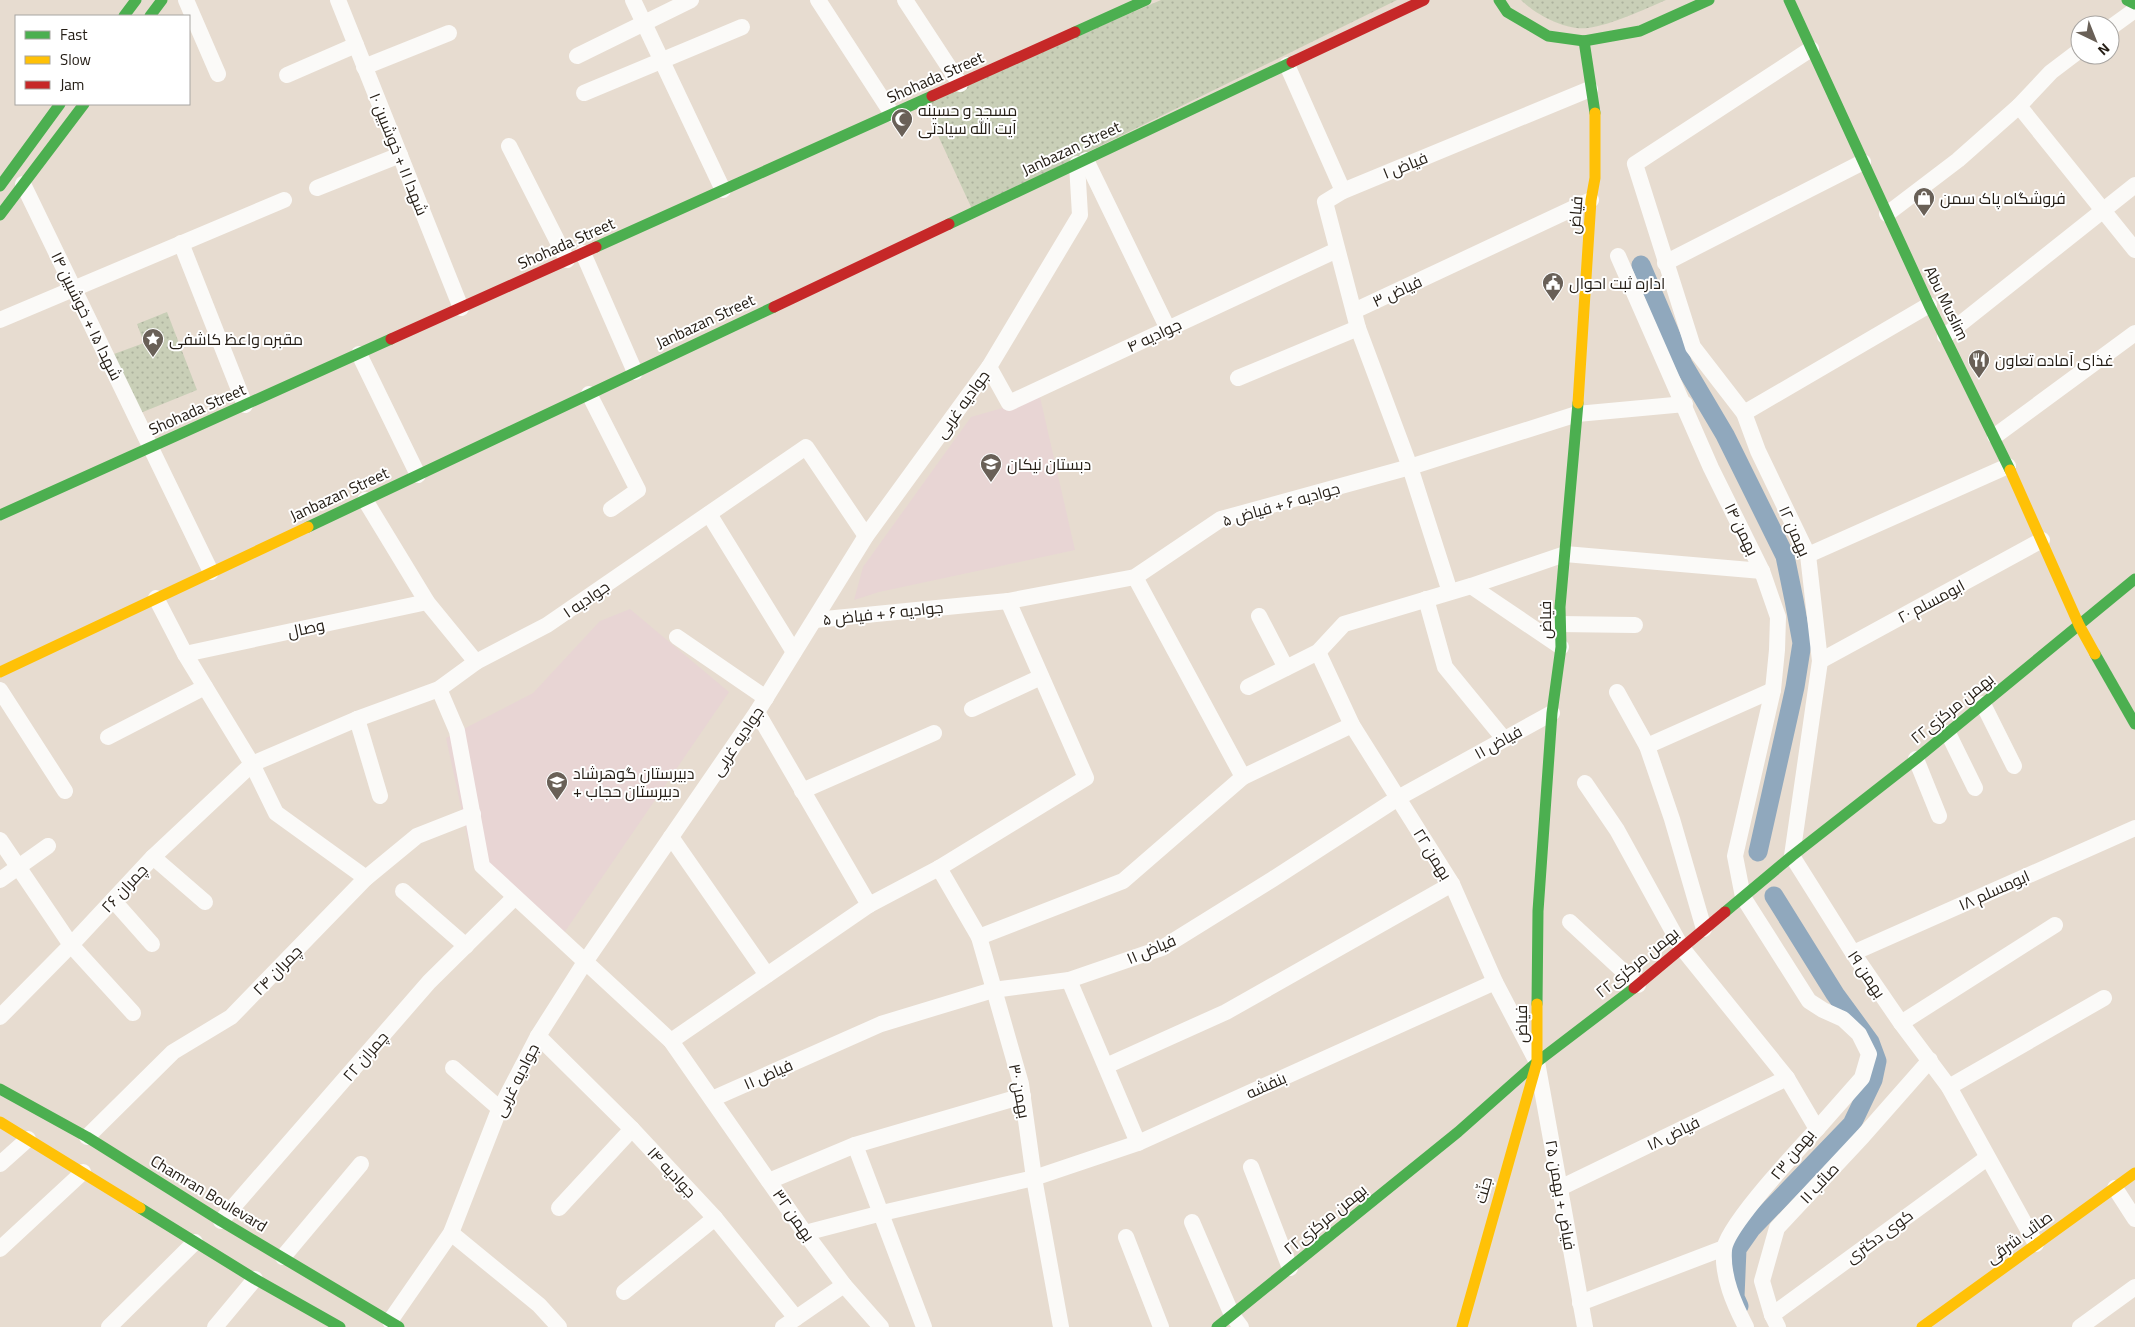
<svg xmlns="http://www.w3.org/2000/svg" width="2135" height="1327" font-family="Georgia,Cairo,serif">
  <defs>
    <pattern id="grass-dots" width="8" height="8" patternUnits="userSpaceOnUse" patternTransform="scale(1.25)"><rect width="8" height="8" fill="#c9cfb7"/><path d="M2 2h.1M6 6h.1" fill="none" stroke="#acb19d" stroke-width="1.8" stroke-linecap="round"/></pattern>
  </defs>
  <rect width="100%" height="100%" fill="#e7dcd0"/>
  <!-- education -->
  <g fill="#e8d5d4">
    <polygon points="1040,397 1075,550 879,592 854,600 863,567 971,417"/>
    <polygon points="630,609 729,692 564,933 473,863 446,738 533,693 600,621"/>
  </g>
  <!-- grass -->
  <g fill="url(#grass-dots)">
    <polygon points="1161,0 1397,0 972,209 923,103"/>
    <path d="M1521,0H1666C1645,9 1611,25 1588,28C1566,31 1536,15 1521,0Z"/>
    <polygon points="167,312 197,390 138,414 114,354 144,343 137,324"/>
  </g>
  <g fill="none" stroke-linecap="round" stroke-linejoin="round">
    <!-- canal -->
    <g stroke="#90a8bd" stroke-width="19">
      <polyline points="1641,265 1683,364 1725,435 1785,556 1794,600 1802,643 1795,687 1758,852"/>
      <polyline points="1739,1306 1735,1297 1737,1249 1751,1229 1852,1124 1873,1080 1877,1061 1870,1042 1835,994 1774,896"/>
    </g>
    <!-- street -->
    <g stroke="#fbfaf8" stroke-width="16">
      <polyline points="186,0 218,74"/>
      <polyline points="338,0 461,308"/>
      <polyline points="633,0 723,190"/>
      <polyline points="818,0 892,114"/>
      <polyline points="905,0 960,84"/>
      <polyline points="2110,28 2135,10"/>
      <polyline points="1811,49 1635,164 1693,347 1744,413 1758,451 1808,555 1820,661 1792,856 1853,953 1901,1023 1949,1087 2036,1244"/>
      <polyline points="577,56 691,0"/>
      <polyline points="1287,65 1343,191"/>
      <polyline points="364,67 449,33"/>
      <polyline points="287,75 356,45"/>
      <polyline points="584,93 742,27"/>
      <polyline points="2019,106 2135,250"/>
      <polyline points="509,146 567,260"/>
      <polyline points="1086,160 1168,329"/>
      <polyline points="23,184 211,572"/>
      <polyline points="317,188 400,155"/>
      <polyline points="1887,214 1958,160 2019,106 2051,72 2080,50"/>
      <polyline points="181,243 245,405"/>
      <polyline points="583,253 635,372"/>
      <polyline points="1618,256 1711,468 1762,571 1778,617 1777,650 1773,690 1735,856 1743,897 1809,1001 1823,1010 1843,1019 1859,1034 1869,1054 1862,1078 1817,1129"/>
      <polyline points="1665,263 1863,162"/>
      <polyline points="1354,311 1591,200"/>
      <polyline points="0,320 284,200"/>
      <polyline points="1945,336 2135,185"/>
      <polyline points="359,354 418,475"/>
      <polyline points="989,367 1009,403 1337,250"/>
      <polyline points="1238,378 1358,328"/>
      <polyline points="589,394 638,490 611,509"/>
      <polyline points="1744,413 1929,305"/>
      <polyline points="1995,436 2135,333"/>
      <polyline points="365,500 427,602 476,662"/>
      <polyline points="709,514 794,652"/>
      <polyline points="1808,555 2008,466"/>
      <polyline points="1135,577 1243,777"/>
      <polyline points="1471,586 1561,647"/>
      <polyline points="1450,592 1410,467 1358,328 1325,202 1343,191 1590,89"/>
      <polyline points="156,598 185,654 252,764 276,813 366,878"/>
      <polyline points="1426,599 1445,667 1504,739"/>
      <polyline points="1259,616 1286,668"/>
      <polyline points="815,620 1008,601 1135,577 1221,519 1410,467 1577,414 1685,404"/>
      <polyline points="1559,624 1635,625"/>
      <polyline points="677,637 766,698"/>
      <polyline points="1318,652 1352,725 1452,884 1495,982 1537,1062 1585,1327"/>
      <polyline points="185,654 427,602"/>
      <polyline points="1820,661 2042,540"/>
      <polyline points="1248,687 1318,652 1344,624 1471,586 1565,554 1762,571"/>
      <polyline points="439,689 457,731 482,866 671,1041 805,1233 844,1285 881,1327"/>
      <polyline points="0,690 65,791"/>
      <polyline points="1617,692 1647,746 1672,819 1704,929"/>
      <polyline points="1983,704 2014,766"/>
      <polyline points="972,709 1041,677"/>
      <polyline points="757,712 869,905"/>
      <polyline points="357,719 380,796"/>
      <polyline points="1948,733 1975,788"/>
      <polyline points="108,737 205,687"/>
      <polyline points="1647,746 1773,690"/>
      <polyline points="1916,759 1939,816"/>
      <path d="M1585,783L1617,830L1682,948L1787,1078L1817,1129C1798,1150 1726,1226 1724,1250C1722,1277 1734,1304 1746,1327"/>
      <polyline points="802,791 934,733"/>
      <polyline points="671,837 767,975"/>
      <polyline points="0,840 71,945 133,1013"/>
      <polyline points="153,857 205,902"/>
      <polyline points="939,868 979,937 1021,1084 1034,1178 1061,1327"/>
      <polyline points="0,880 48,846"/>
      <polyline points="403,891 466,946"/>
      <polyline points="113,900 152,944"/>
      <polyline points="1570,922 1638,985"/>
      <polyline points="979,937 1123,881 1243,777 1352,725"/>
      <polyline points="1853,953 2135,828"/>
      <polyline points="1069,980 1138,1143"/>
      <polyline points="0,1017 71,945 153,857 252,764 357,719 439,689 476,662 547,625 806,447 866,536"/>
      <polyline points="1901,1023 2055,925"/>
      <polyline points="538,1036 632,1129 715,1218 796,1318"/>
      <polyline points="671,1041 869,905 939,868 1086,778 1008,601"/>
      <polyline points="1106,1066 1226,1012 1452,884"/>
      <polyline points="453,1068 500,1109"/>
      <polyline points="1949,1087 2104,998"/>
      <polyline points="712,1099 881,1024 993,990 1069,980 1162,948 1273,879 1398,798 1552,713"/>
      <polyline points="87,1137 173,1052 231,1017 366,878 417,836 473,814"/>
      <polyline points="855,1145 924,1327"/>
      <polyline points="0,1164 28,1139"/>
      <polyline points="1251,1167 1290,1268"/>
      <polyline points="769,1181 855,1145 1023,1096"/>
      <polyline points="1560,1188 1787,1078"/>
      <polyline points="2115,1188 2135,1219"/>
      <polyline points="559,1208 632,1129"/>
      <polyline points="221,1221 429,982 515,897"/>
      <polyline points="1192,1222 1232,1315 1241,1327"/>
      <polyline points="451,1233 539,1305 559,1327"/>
      <polyline points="805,1233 882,1213 1034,1178 1138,1143 1495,982"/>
      <polyline points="1126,1237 1161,1327"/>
      <polyline points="0,1249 83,1172"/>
      <polyline points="283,1257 361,1164"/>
      <polyline points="624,1292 715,1218"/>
      <polyline points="1580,1303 1724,1248"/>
      <polyline points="1772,1315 1987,1158"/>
      <polyline points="390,1321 451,1233 497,1115 538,1036 585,962 757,712 866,536 989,367 1080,215 1077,164"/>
      <polyline points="109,1327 195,1242"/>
      <polyline points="215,1327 255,1279"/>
      <polyline points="783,1327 844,1285"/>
      <polyline points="1778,1327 1772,1315 1762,1281 1777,1228 1863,1136 1930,1060"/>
      <polyline points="2080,1327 2135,1287"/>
    </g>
    <!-- fast -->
    <g stroke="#4caf50" stroke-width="11">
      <polyline points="1499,0 1507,12 1548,36 1584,41 1640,31 1709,0"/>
      <polyline points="1789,0 1929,305 2010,470"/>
      <polyline points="2127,0 2135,4"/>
      <polyline points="124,16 136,0"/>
      <polyline points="150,16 162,0"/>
      <polyline points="1075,32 1146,0"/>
      <polyline points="1584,41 1595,113"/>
      <polyline points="0,186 60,104"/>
      <polyline points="0,215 84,104"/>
      <polyline points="949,224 1292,62"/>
      <polyline points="596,247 932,96"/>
      <polyline points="0,515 391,339"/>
      <polyline points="308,527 774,307"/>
      <polyline points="2095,654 2135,724"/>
      <polyline points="1725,912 1792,856 1916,759 2135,579"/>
      <polyline points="1537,1004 1538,911 1552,713 1561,647 1560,607 1578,403"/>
      <polyline points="0,1089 87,1137 221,1221 399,1327"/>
      <polyline points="140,1208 255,1279 340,1327"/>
      <polyline points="1217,1327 1458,1132 1537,1062 1634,988"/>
    </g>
    <!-- slow -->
    <g stroke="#ffc107" stroke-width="11">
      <polyline points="1578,403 1591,200 1595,178 1595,113"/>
      <polyline points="2010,470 2079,625 2095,654"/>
      <polyline points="0,672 308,527"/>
      <polyline points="0,1122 140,1208"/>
      <polyline points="1462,1327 1537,1062 1537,1004"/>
      <polyline points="1922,1327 2135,1173"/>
    </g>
    <!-- jam -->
    <g stroke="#c62828" stroke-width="11">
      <polyline points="1292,62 1424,0"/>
      <polyline points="932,96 1075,32"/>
      <polyline points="774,307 949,224"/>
      <polyline points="391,339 596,247"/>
      <polyline points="1634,988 1725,912"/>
    </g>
  </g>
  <!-- icons -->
  <defs>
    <g id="mosque-pin" transform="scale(1.125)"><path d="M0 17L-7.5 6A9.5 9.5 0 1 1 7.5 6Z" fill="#696057" stroke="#fff"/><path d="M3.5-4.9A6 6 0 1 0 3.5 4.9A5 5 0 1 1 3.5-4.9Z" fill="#fff"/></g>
    <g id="shop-pin" transform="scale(1.125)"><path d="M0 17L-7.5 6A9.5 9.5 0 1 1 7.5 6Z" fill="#696057" stroke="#fff"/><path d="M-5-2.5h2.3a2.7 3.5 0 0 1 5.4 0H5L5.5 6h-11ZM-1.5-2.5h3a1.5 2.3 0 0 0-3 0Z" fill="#fff"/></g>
    <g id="civic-pin" transform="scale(1.125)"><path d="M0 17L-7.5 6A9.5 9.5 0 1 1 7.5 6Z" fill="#696057" stroke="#fff"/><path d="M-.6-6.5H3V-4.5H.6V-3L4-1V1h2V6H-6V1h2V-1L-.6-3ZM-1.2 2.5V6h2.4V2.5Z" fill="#fff"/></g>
    <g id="sight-pin" transform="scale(1.125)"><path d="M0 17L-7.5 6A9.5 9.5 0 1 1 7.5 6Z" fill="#696057" stroke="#fff"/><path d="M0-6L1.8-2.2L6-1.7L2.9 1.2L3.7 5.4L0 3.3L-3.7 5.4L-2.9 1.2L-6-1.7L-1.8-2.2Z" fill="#fff"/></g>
    <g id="restaurant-pin" transform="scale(1.125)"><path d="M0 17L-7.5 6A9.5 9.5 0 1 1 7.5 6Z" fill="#696057" stroke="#fff"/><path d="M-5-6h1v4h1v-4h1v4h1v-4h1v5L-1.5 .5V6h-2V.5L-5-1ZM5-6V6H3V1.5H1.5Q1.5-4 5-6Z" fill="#fff"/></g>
    <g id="school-pin" transform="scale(1.125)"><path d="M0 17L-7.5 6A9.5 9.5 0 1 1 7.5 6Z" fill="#696057" stroke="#fff"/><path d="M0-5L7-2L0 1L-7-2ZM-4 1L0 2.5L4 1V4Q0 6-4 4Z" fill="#fff"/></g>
  </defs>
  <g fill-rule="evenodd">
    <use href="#mosque-pin" x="902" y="119"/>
    <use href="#shop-pin" x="1924" y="198"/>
    <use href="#civic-pin" x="1553" y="283"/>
    <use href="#sight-pin" x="153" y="339"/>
    <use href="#restaurant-pin" x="1979" y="360"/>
    <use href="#school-pin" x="991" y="464"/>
    <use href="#school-pin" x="557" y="782"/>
  </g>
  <g text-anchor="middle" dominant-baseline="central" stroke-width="4" stroke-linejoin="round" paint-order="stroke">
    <!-- street labels -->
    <g font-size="16" fill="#251e16" stroke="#fff">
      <text transform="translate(935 77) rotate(-24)">Shohada Street</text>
      <text transform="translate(1071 148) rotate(-25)">Janbazan Street</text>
      <text transform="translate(399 154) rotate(68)">شهدا ۱۱ + خوشبین ۱۰</text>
      <text transform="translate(1405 165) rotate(-22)">فیاض ۱</text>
      <text transform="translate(1575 215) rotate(-85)">فیاض</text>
      <text transform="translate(566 243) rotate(-24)">Shohada Street</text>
      <text transform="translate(1397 291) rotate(-25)">فیاض ۳</text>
      <text transform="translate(1947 303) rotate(64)">Abu Muslim</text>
      <text transform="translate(87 316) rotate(64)">شهدا ۱۵ + خوشبین ۱۴</text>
      <text transform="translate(705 321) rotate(-25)">Janbazan Street</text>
      <text transform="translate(1154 335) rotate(-25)">جوادیه ۴</text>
      <text transform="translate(962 404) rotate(-54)">جوادیه غربی</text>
      <text transform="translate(197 409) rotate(-24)">Shohada Street</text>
      <text transform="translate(339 494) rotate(-25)">Janbazan Street</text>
      <text transform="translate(1281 504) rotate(-16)">جوادیه ۶ + فیاض ۵</text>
      <text transform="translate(1742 529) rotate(64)">بهمن ۱۴</text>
      <text transform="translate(1795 531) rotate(66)">بهمن ۱۲</text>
      <text transform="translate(586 599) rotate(-34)">جوادیه ۱</text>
      <text transform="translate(1931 601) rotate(-28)">ابومسلم ۲۰</text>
      <text transform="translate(883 613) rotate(-6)">جوادیه ۶ + فیاض ۵</text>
      <text transform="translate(1545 620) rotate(-90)">فیاض</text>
      <text transform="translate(306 628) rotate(-12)">وصال</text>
      <text transform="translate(1952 708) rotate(-39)">۲۲بهمن مرکزی</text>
      <text transform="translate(737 741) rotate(-56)">جوادیه غربی</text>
      <text transform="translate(1498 742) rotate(-29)">فیاض ۱۱</text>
      <text transform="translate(1433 854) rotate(58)">بهمن ۲۲</text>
      <text transform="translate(124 888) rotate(-47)">چمران ۲۶</text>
      <text transform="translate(1994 890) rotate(-24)">ابومسلم ۱۸</text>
      <text transform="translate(1151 949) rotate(-23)">فیاض ۱۱</text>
      <text transform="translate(1637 962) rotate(-39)">۲۲بهمن مرکزی</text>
      <text transform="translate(277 970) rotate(-46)">چمران ۲۴</text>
      <text transform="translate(1867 974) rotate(56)">بهمن ۱۹</text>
      <text transform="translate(1521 1024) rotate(-90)">فیاض</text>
      <text transform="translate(365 1056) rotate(-49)">چمران ۲۲</text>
      <text transform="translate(768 1074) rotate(-24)">فیاض ۱۱</text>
      <text transform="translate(516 1080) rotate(-63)">جوادیه غربی</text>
      <text transform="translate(1266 1085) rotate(-24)">بنفشه</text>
      <text transform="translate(1020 1091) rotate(79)">بهمن ۳۰</text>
      <text transform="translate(1673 1133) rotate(-26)">فیاض ۱۸</text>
      <text transform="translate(1792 1154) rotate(-51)">بهمن ۲۳</text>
      <text transform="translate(672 1172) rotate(47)">جوادیه ۱۴</text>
      <text transform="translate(1819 1183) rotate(-47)">صائب ۱۱</text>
      <text transform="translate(1483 1190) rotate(-75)">جنّت</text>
      <text transform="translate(209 1193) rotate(31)">Chamran Boulevard</text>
      <text transform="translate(1561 1195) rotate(80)">فیاض + بهمن ۲۵</text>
      <text transform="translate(794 1215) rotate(55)">بهمن ۳۲</text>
      <text transform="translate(1325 1219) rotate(-39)">۲۲بهمن مرکزی</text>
      <text transform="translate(1879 1236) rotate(-36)">کوی دکتری</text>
      <text transform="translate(2019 1237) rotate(-36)">صائب شرقی</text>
    </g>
    <!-- poi labels -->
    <g font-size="16" fill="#251e16" stroke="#fff" text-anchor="start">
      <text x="918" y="110">مسجد و حسینه<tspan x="918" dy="18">آیت الله سیادتی</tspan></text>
      <text x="1940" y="198">فروشگاه پاک سمن</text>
      <text x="1569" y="283">اداره ثبت احوال</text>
      <text x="169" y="339">مقبره واعظ کاشفی</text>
      <text x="1995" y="360">غذای آماده تعاون</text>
      <text x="1007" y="464">دبستان نیکان</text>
      <text x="573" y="773">دبیرستان گوهرشاد<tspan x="573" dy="18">+ دبیرستان حجاب</tspan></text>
    </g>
  </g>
  <!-- legend -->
  <rect x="15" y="15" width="175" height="90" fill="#ffffff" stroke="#a8a5a2"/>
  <rect x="25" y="31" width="25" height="8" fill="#4caf50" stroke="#a8a5a2"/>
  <text x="60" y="40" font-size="15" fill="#251e16">Fast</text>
  <rect x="25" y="56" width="25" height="8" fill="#ffc107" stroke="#a8a5a2"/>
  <text x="60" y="65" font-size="15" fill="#251e16">Slow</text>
  <rect x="25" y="81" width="25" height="8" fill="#c62828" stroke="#a8a5a2"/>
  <text x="60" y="90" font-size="15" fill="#251e16">Jam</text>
  <!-- north arrow -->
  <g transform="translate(2095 40) rotate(137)"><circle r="24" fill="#ffffff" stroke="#a8a5a2"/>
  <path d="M0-4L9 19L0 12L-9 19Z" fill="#696057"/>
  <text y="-8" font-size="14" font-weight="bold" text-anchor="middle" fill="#251e16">N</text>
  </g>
</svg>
